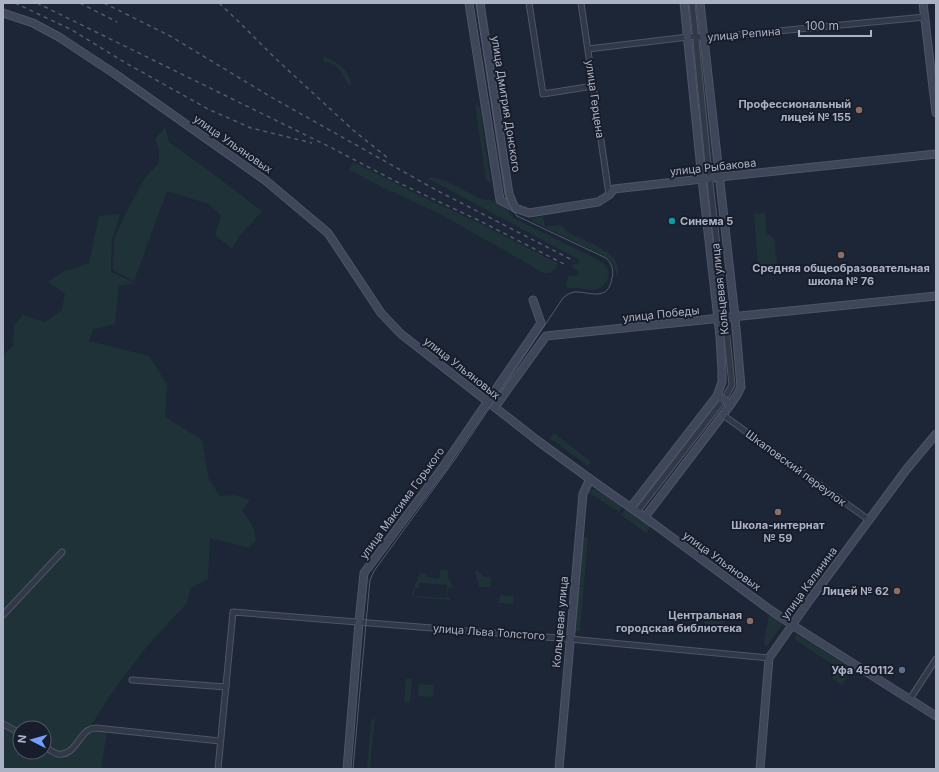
<svg xmlns="http://www.w3.org/2000/svg" width="939" height="772" font-family="Inter,sans-serif">
  <rect width="100%" height="100%" fill="#1d2636"/>
  <!-- green -->
  <g fill="#1f3237" fill-rule="evenodd">
    <polygon points="702,47 714,167 711,167 699,48"/>
    <polygon points="692,48 695,48 708,168 704,168"/>
    <path d="M324,56C336,62 350,70 351,84L349,85L348,84C340,70 341,66 324,61L323,58Z"/>
    <polygon points="475,104 480,108 485,145 491,183 490,183 486,179"/>
    <polygon points="165,127 169,142 208,170 262,211 239,237 232,249 215,235 221,216 209,204 167,191 134,281 113,270 114,238 126,213 146,176 159,163 159,149 155,139"/>
    <polygon points="353,162 423,197 479,223 557,263 557,267 550,273 544,273 442,215 384,188 349,170"/>
    <polygon points="427,178 437,178 446,181 481,199 495,201 503,206 515,219 599,260 605,265 609,271 607,281 601,288 593,290 577,288 569,288 567,287 566,284 569,276 577,276 579,274 579,272 571,266 572,265 575,264 579,262 579,260 578,259"/>
    <polygon points="765,213 767,234 774,238 777,264 758,265 754,214"/>
    <path d="M120,214L112,240L111,272L135,283L119,286L115,324L93,329L89,341L149,356L167,384L165,417L202,440L209,480L220,496L235,495L250,500L242,510L254,528L256,541L249,548L210,538L208,579L191,588L186,604L149,644L118,684L88,730L107,731L101,769H3V355L13,346L14,326L23,315L45,322L62,310L65,293L48,282L63,272L89,263L94,239L99,216ZM20,728H44V752H20Z"/>
    <path d="M543,217L545,226L561,225C563,227 565,230 568,232C585,243 625,250 617,277C615,268 613,262 606,257L530,220L533,218Z"/>
    <polygon points="554,433 591,462 588,466 550,438"/>
    <polygon points="593,489 600,490 623,506 619,512 589,493 591,490"/>
    <polygon points="626,508 651,526 646,533 621,515"/>
    <polygon points="582,537 588,537 584,585 579,586"/>
    <polygon points="441,569 447,570 448,571 448,577 453,588 448,587 447,598 450,598 449,600 413,597 415,596 446,598 447,585 419,583 419,588 415,588 414,594 412,596 411,595 420,573 426,574 426,577 439,579"/>
    <polygon points="476,571 480,572 483,577 491,577 490,587 479,587 475,572"/>
    <polygon points="584,586 580,631 575,631 579,588"/>
    <polygon points="500,595 514,596 513,604 499,603"/>
    <polygon points="563,595 567,595 564,632 560,632"/>
    <polygon points="711,612 724,619 723,627 706,626 704,621 706,613"/>
    <polygon points="769,614 783,624 767,646 764,644"/>
    <polygon points="797,634 852,669 842,685 832,678 838,668 794,639"/>
    <polygon points="406,679 412,679 410,702 404,702"/>
    <polygon points="419,684 434,685 433,697 418,696"/>
    <polygon points="375,718 370,769 368,769 367,766 371,721 373,719"/>
  </g>
  <g fill="none" stroke-linecap="round" stroke-linejoin="round">
    <!-- street casing -->
    <g stroke="#4e5565" stroke-width="7">
      <g id="street">
        <polyline points="529,3 543,94 593,86"/>
        <polyline points="581,3 609,195"/>
        <polyline points="692,3 695,32"/>
        <polyline points="696,41 709,174"/>
        <polyline points="588,49 688,37 696,36 704,38 925,17"/>
        <polyline points="710,182 724,309"/>
        <polyline points="726,327 732,385 727,394"/>
        <polyline points="723,415 869,520"/>
        <polyline points="640,508 720,404"/>
        <polyline points="3,615 62,552"/>
        <polyline points="132,680 226,687"/>
        <polyline points="910,699 936,659"/>
        <polyline points="3,724 20,733"/>
        <path d="M44,746C48,749 54,753 58,754C73,756 78,738 87,731C90,729 93,728 96,728L220,741"/>
        <polyline points="218,769 233,612 570,639 580,640 769,658"/>
      </g>
    </g>
    <!-- secondary casing -->
    <g stroke="#4e5565" stroke-width="9">
      <g id="secondary">
        <polyline points="469,3 500,200 515,208 529,213 598,202 609,195 614,189 702,179 719,177 936,154"/>
        <polyline points="480,3 509,194 515,208"/>
        <polyline points="923,3 936,113"/>
        <polyline points="3,13 33,23 59,37 115,74 265,180 328,233 381,313 401,334 538,441 590,479 654,524 769,609 797,628 936,716"/>
        <polyline points="717,396 731,404"/>
        <polyline points="495,407 546,336 936,296"/>
        <polyline points="631,507 717,396 722,382 722,371 720,337 702,179 684,3"/>
        <polyline points="645,517 731,404 737,395 741,387 735,317 700,3"/>
        <polyline points="347,769 359,622 364,573 443,467 541,323 533,300"/>
        <polyline points="559,769 583,494 590,479"/>
        <polyline points="760,769 769,658 809,601 906,470 936,434"/>
      </g>
    </g>
    <!-- street -->
    <use href="#street" stroke="#313847" stroke-width="5"/>
    <!-- secondary -->
    <use href="#secondary" stroke="#3e465a" stroke-width="7"/>
    <!-- tram -->
    <path stroke="#525b6e" stroke-width="1" d="M353,769L366,623L370,580L374,571L456,458L563,298C566,295 570,293 574,292C589,291 608,303 612,278C614,270 612,264 606,258L517,216L509,205L506,195L476,3"/>
    <!-- rail -->
    <g stroke="#525b6e" stroke-width="1.5" stroke-dasharray="4 4" stroke-linecap="butt">
      <polyline points="15,3 72,30 124,62 208,109 251,128 312,143"/>
      <polyline points="37,3 330,147 395,181 480,221 564,264"/>
      <polyline points="80,3 117,22"/>
      <polyline points="104,3 170,36 271,97 436,190 574,261"/>
      <polyline points="219,3 237,20 275,58 353,130 389,159"/>
    </g>
  </g>
  <!-- markers -->
  <g fill="#8d6e63" stroke="#171d2b" stroke-width="1.5">
    <circle cx="859" cy="110" r="4"/>
    <circle cx="841" cy="255" r="4"/>
    <circle cx="778" cy="512" r="4"/>
    <circle cx="897" cy="591" r="4"/>
    <circle cx="750" cy="621" r="4"/>
  </g>
  <circle fill="#0f9aa8" stroke="#171d2b" stroke-width="1.5" cx="672" cy="221" r="4"/>
  <circle fill="#5c6f8a" stroke="#171d2b" stroke-width="1.5" cx="902" cy="670" r="4"/>
  <g text-anchor="middle" dominant-baseline="central" stroke-width="4" stroke-linejoin="round" paint-order="stroke">
    <!-- street labels -->
    <g font-size="11" fill="#aab2c4" stroke="#171d2b">
      <text transform="translate(744 34) rotate(-5)">улица Репина</text>
      <text transform="translate(595 99) rotate(82)">улица Герцена</text>
      <text transform="translate(506 104) rotate(81)">улица Дмитрия Донского</text>
      <text transform="translate(233 144) rotate(35)">улица Ульяновых</text>
      <text transform="translate(713 167) rotate(-6)">улица Рыбакова</text>
      <text transform="translate(720 289) rotate(-96)">Кольцевая улица</text>
      <text transform="translate(661 314) rotate(-6)">улица Победы</text>
      <text transform="translate(462 368) rotate(38)">улица Ульяновых</text>
      <text transform="translate(796 468) rotate(36)">Шкаповский переулок</text>
      <text transform="translate(402 503) rotate(-54)">улица Максима Горького</text>
      <text transform="translate(722 561) rotate(36)">улица Ульяновых</text>
      <text transform="translate(809 583) rotate(-54)">улица Калинина</text>
      <text transform="translate(560 622) rotate(-85)">Кольцевая улица</text>
      <text transform="translate(489 632) rotate(4)">улица Льва Толстого</text>
    </g>
    <!-- poi labels -->
    <g font-size="11" font-weight="bold" fill="#aab2c4" stroke="#171d2b" text-anchor="end">
      <text x="851" y="104">Профессиональный<tspan x="851" dy="13">лицей № 155</tspan></text>
      <text x="680" y="221" text-anchor="start">Синема 5</text>
      <text x="841" y="268" text-anchor="middle">Средняя общеобразовательная<tspan x="841" dy="13">школа № 76</tspan></text>
      <text x="778" y="525" text-anchor="middle">Школа-интернат<tspan x="778" dy="13">№ 59</tspan></text>
      <text x="889" y="591">Лицей № 62</text>
      <text x="742" y="615">Центральная<tspan x="742" dy="13">городская библиотека</tspan></text>
      <text x="894" y="670">Уфа 450112</text>
    </g>
  </g>
  <!-- border -->
  <rect width="939" height="772" fill="none" stroke="#aab2c4" stroke-width="8"/>
  <!-- north arrow -->
  <g transform="translate(32 740) rotate(276)"><circle r="19" fill="#171d2b" stroke="#525968"/>
  <path d="M0-3L7 15L0 10L-7 15Z" fill="#749dff"/>
  <text y="-6" font-size="11" font-weight="bold" text-anchor="middle" fill="#aab2c4">N</text>
  </g>
  <!-- scale -->
  <path d="M799 30v6h72v-6" fill="none" stroke="#aab2c4" stroke-width="2"/>
  <text x="805" y="30" font-size="12" fill="#aab2c4" stroke="#171d2b" stroke-width="3" paint-order="stroke">100 m</text>
</svg>
